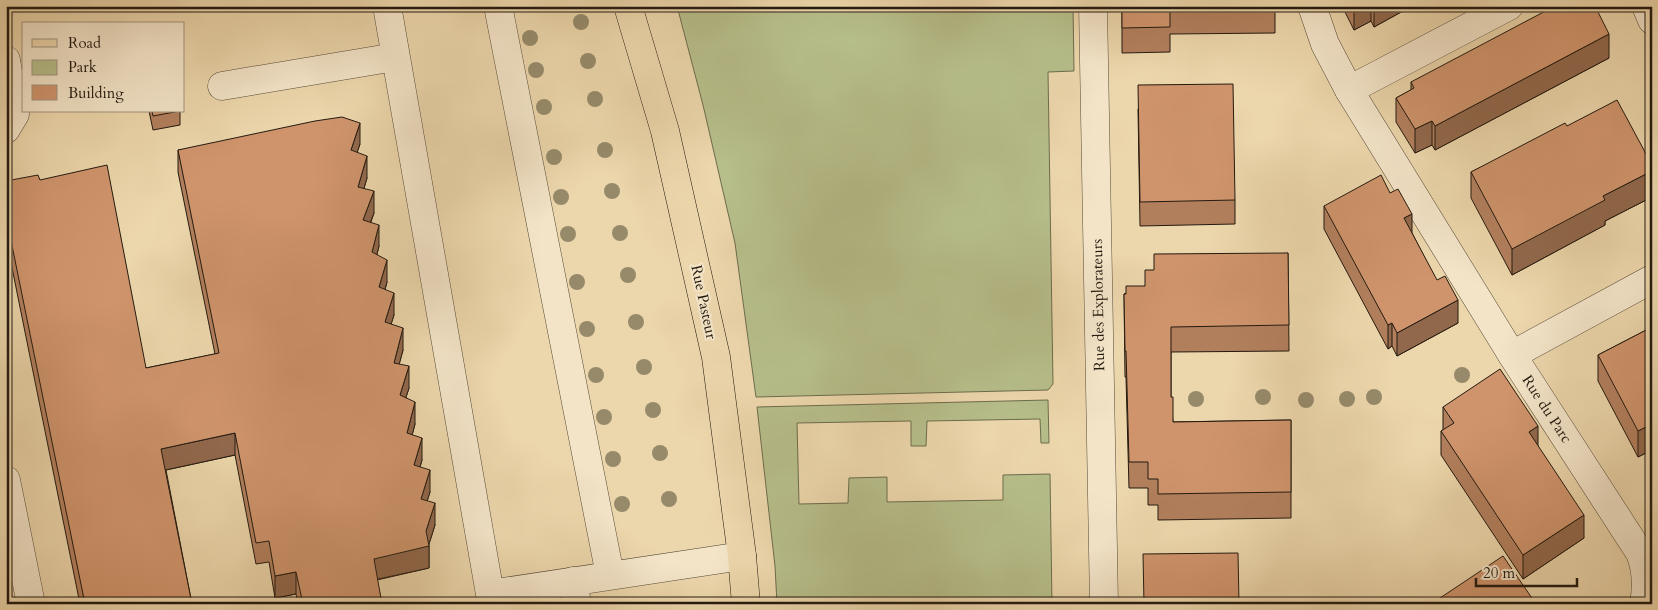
<svg xmlns="http://www.w3.org/2000/svg" width="1658" height="610" font-family="Cardo,serif">
  <rect width="100%" height="100%" fill="#ecd6ab"/>
  <filter id="stains"><feTurbulence type="fractalNoise" baseFrequency=".004" numOctaves="4"/><feColorMatrix values="0 0 0 0 .2 0 0 0 0 .09 0 0 0 0 .02 0 0 0 .5 -.17"/></filter>
  <radialGradient id="worn" r=".72"><stop offset=".6" stop-color="#630" stop-opacity="0"/><stop offset="1" stop-color="#630" stop-opacity=".3"/></radialGradient>
  <!-- green -->
  <g fill="#b6be8a" stroke="#6c6c4d">
    <polygon points="677,6 1073,6 1074,71 1048,72 1053,384 1048,390 756,397 735,243 703,105"/>
    <polygon points="1048,400 1049,443 1041,443 1040,419 927,421 926,446 911,446 911,421 797,423 799,504 848,503 849,478 887,477 887,502 1003,500 1003,475 1050,474 1052,604 777,604 775,566 757,407"/>
  </g>
  <g fill="none" stroke-linecap="round" stroke-linejoin="round">
    <!-- minor casing -->
    <g stroke="#554937" stroke-width="29">
      <g id="minor">
        <polyline points="387,6 490,594 742,556"/>
        <polyline points="498,6 610,575"/>
        <polyline points="1093,6 1104,604"/>
        <polyline points="1312,6 1325,44 1349,90 1512,355"/>
        <polyline points="1646,6 1652,20"/>
        <polyline points="6,60 15,114 6,129"/>
        <polyline points="222,86 395,57"/>
        <polyline points="1349,90 1509,6"/>
        <polyline points="6,480 31,604"/>
        <polyline points="573,581 577,604"/>
        <path d="M1644,604C1647,586 1647,570 1640,553L1512,355L1652,279"/>
      </g>
    </g>
    <!-- major casing -->
    <g stroke="#231a10" stroke-width="29">
      <polyline id="major" points="628,6 665,131 716,357 742,556 746,604"/>
    </g>
    <!-- minor -->
    <use href="#minor" stroke="#f3e4c8" stroke-width="28"/>
    <!-- major -->
    <use href="#major" stroke="#ecd6ab" stroke-width="28"/>
  </g>
  <!-- trees -->
  <g fill="#968a6a">
    <circle cx="581" cy="22" r="8"/>
    <circle cx="530" cy="38" r="8"/>
    <circle cx="588" cy="61" r="8"/>
    <circle cx="536" cy="70" r="8"/>
    <circle cx="595" cy="99" r="8"/>
    <circle cx="544" cy="107" r="8"/>
    <circle cx="605" cy="150" r="8"/>
    <circle cx="554" cy="157" r="8"/>
    <circle cx="612" cy="191" r="8"/>
    <circle cx="561" cy="197" r="8"/>
    <circle cx="620" cy="233" r="8"/>
    <circle cx="568" cy="234" r="8"/>
    <circle cx="628" cy="275" r="8"/>
    <circle cx="577" cy="282" r="8"/>
    <circle cx="636" cy="322" r="8"/>
    <circle cx="587" cy="329" r="8"/>
    <circle cx="644" cy="367" r="8"/>
    <circle cx="596" cy="375" r="8"/>
    <circle cx="1462" cy="375" r="8"/>
    <circle cx="1263" cy="397" r="8"/>
    <circle cx="1374" cy="397" r="8"/>
    <circle cx="1196" cy="399" r="8"/>
    <circle cx="1347" cy="399" r="8"/>
    <circle cx="1306" cy="400" r="8"/>
    <circle cx="653" cy="410" r="8"/>
    <circle cx="604" cy="417" r="8"/>
    <circle cx="660" cy="453" r="8"/>
    <circle cx="613" cy="459" r="8"/>
    <circle cx="669" cy="499" r="8"/>
    <circle cx="622" cy="504" r="8"/>
  </g>
  <!-- wall -->
  <g fill="#b27f5d" stroke="#231a10">
    <polygon points="1122,6 1275,6 1275,33 1170,34 1170,52 1122,53"/>
    <polygon points="1342,6 1412,6 1374,27 1371,21 1354,30"/>
    <polygon points="1609,58 1435,150 1432,145 1415,153 1396,122 1396,98 1411,90 1411,82"/>
    <polygon points="1138,109 1235,200 1235,224 1140,226"/>
    <polygon points="149,111 180,111 180,125 153,130"/>
    <polygon points="1567,126 1652,165 1652,197 1605,221 1605,225 1512,275 1471,198 1471,172"/>
    <polygon points="360,144 357,152 367,178 364,188 374,213 371,222 379,246 377,254 387,282 385,290 394,315 391,324 403,350 399,364 409,388 406,397 415,424 412,435 422,460 420,467 430,492 427,501 435,525 429,544 429,568 377,580 382,604 298,604 296,594 275,598 269,562 256,564 235,455 166,470 192,604 80,604 6,238 6,181 40,180 146,368 215,354 178,172 178,150"/>
    <polygon points="1324,206 1412,233 1458,323 1397,356 1392,346 1388,349 1324,229"/>
    <polygon points="1288,253 1289,351 1171,352 1171,397 1173,422 1291,420 1291,518 1158,520 1158,505 1148,505 1148,488 1129,488 1126,377 1125,377 1124,294 1145,286"/>
    <polygon points="1652,327 1652,450 1638,457 1598,381 1598,355"/>
    <polygon points="1443,407 1538,446 1584,538 1523,579 1441,455 1441,431 1443,430"/>
  </g>
  <!-- shaded-wall -->
  <g fill="#91684c" stroke="#231a10">
    <polygon points="1354,6 1371,6 1371,21 1354,30"/>
    <polygon points="1374,6 1412,6 1374,27"/>
    <polygon points="1609,34 1609,58 1435,150 1435,126"/>
    <polygon points="1432,121 1432,145 1415,153 1415,129"/>
    <polygon points="360,123 360,144 351,172 351,150"/>
    <polygon points="367,156 367,178 358,209 358,187"/>
    <polygon points="1652,171 1652,197 1605,221 1605,225 1512,275 1512,249 1603,196"/>
    <polygon points="374,191 374,213 363,241 363,220"/>
    <polygon points="1412,214 1412,237 1404,218"/>
    <polygon points="379,225 379,246 372,274 372,252"/>
    <polygon points="387,260 387,282 379,309 379,287"/>
    <polygon points="394,293 394,315 385,344 385,322"/>
    <polygon points="1458,300 1458,323 1397,356 1397,333"/>
    <polygon points="1392,323 1392,346 1388,349 1388,325"/>
    <polygon points="403,328 403,350 394,384 394,363"/>
    <polygon points="409,366 409,388 400,416 400,395"/>
    <polygon points="415,402 415,424 407,455 407,433"/>
    <polygon points="1652,424 1652,450 1638,457 1638,431"/>
    <polygon points="1538,426 1538,450 1529,432"/>
    <polygon points="235,433 235,455 161,471 161,449"/>
    <polygon points="422,438 422,460 414,487 414,465"/>
    <polygon points="430,470 430,492 421,521 421,499"/>
    <polygon points="435,503 435,525 428,547 429,546 429,568 374,580 374,559 426,531"/>
    <polygon points="1584,515 1584,538 1523,579 1523,555"/>
    <polygon points="296,572 296,594 275,598 275,576"/>
  </g>
  <!-- building -->
  <g fill="#cf946c" stroke="#231a10">
    <polygon points="1122,6 1275,6 1275,8 1170,10 1170,27 1122,28"/>
    <polygon points="1555,6 1595,6 1609,34 1435,126 1432,121 1415,129 1396,98 1414,88 1411,82"/>
    <polygon points="1233,84 1235,200 1140,202 1138,85"/>
    <polygon points="1617,100 1652,165 1652,171 1603,196 1605,200 1512,249 1471,172 1565,123 1567,126"/>
    <polygon points="152,111 180,111 153,116"/>
    <polygon points="342,117 360,123 351,150 367,156 358,187 374,191 363,220 379,225 372,252 387,260 379,287 394,293 385,322 403,328 394,363 409,366 400,395 415,402 407,433 422,438 414,465 430,470 421,499 435,503 426,531 429,546 374,559 382,604 303,604 296,572 275,576 269,541 256,543 235,433 161,449 192,604 85,604 6,216 6,181 38,175 40,180 107,165 146,368 219,353 178,150 315,121"/>
    <polygon points="1381,175 1390,193 1398,189 1412,214 1404,218 1437,280 1445,276 1458,300 1397,333 1392,323 1388,325 1324,206"/>
    <polygon points="1288,253 1289,325 1171,327 1171,397 1173,397 1173,422 1291,420 1291,492 1158,494 1158,479 1148,479 1148,462 1129,462 1126,351 1125,351 1124,294 1126,294 1126,286 1145,286 1145,270 1154,270 1154,254"/>
    <polygon points="1652,327 1652,424 1638,431 1598,355"/>
    <polygon points="1500,369 1538,426 1529,432 1584,515 1523,555 1441,431 1454,423 1443,407"/>
    <polygon points="1238,553 1239,604 1144,604 1143,554"/>
    <polygon points="1503,556 1536,604 1431,604"/>
  </g>
  <g text-anchor="middle" dominant-baseline="central" stroke-width="4.5" stroke-linejoin="round" paint-order="stroke">
    <!-- street labels -->
    <g font-size="15" fill="#231a10" stroke="#f3e4c8">
      <text transform="translate(704 302) rotate(78)">Rue Pasteur</text>
      <text transform="translate(1098 305) rotate(-91)">Rue des Explorateurs</text>
      <text transform="translate(1547 409) rotate(57)">Rue du Parc</text>
    </g>
  </g>
  <!-- margin -->
  <rect width="1658" height="610" fill="none" stroke="#ecd6ab" stroke-width="25"/>
  <rect x="8" y="8" width="1643" height="595" fill="none" stroke="#231a10" stroke-width="2.5"/>
  <rect x="12" y="12" width="1633" height="585" fill="none" stroke="#231a10"/>
  <!-- legend -->
  <rect x="22" y="22" width="162" height="90" fill="#f3e4c8" stroke="#a0937e"/>
  <rect x="32" y="39" width="25" height="8" fill="#ecd6ab" stroke="#a0937e"/>
  <text x="68" y="48" font-size="15" fill="#231a10">Road</text>
  <rect x="32" y="60" width="25" height="15" fill="#b6be8a" stroke="#a0937e"/>
  <text x="68" y="72" font-size="15" fill="#231a10">Park</text>
  <rect x="32" y="85" width="25" height="15" fill="#cf946c" stroke="#a0937e"/>
  <text x="68" y="98" font-size="15" fill="#231a10">Building</text>
  <!-- scale -->
  <path d="M1476 578v8h101v-8" fill="none" stroke="#231a10" stroke-width="2.5"/>
  <text x="1483" y="578" font-size="15" fill="#231a10" stroke="#f3e4c8" stroke-width="4" paint-order="stroke">20 m</text>
  <rect width="100%" height="100%" filter="url(#stains)"/>
  <rect width="100%" height="100%" fill="url(#worn)"/>
</svg>
